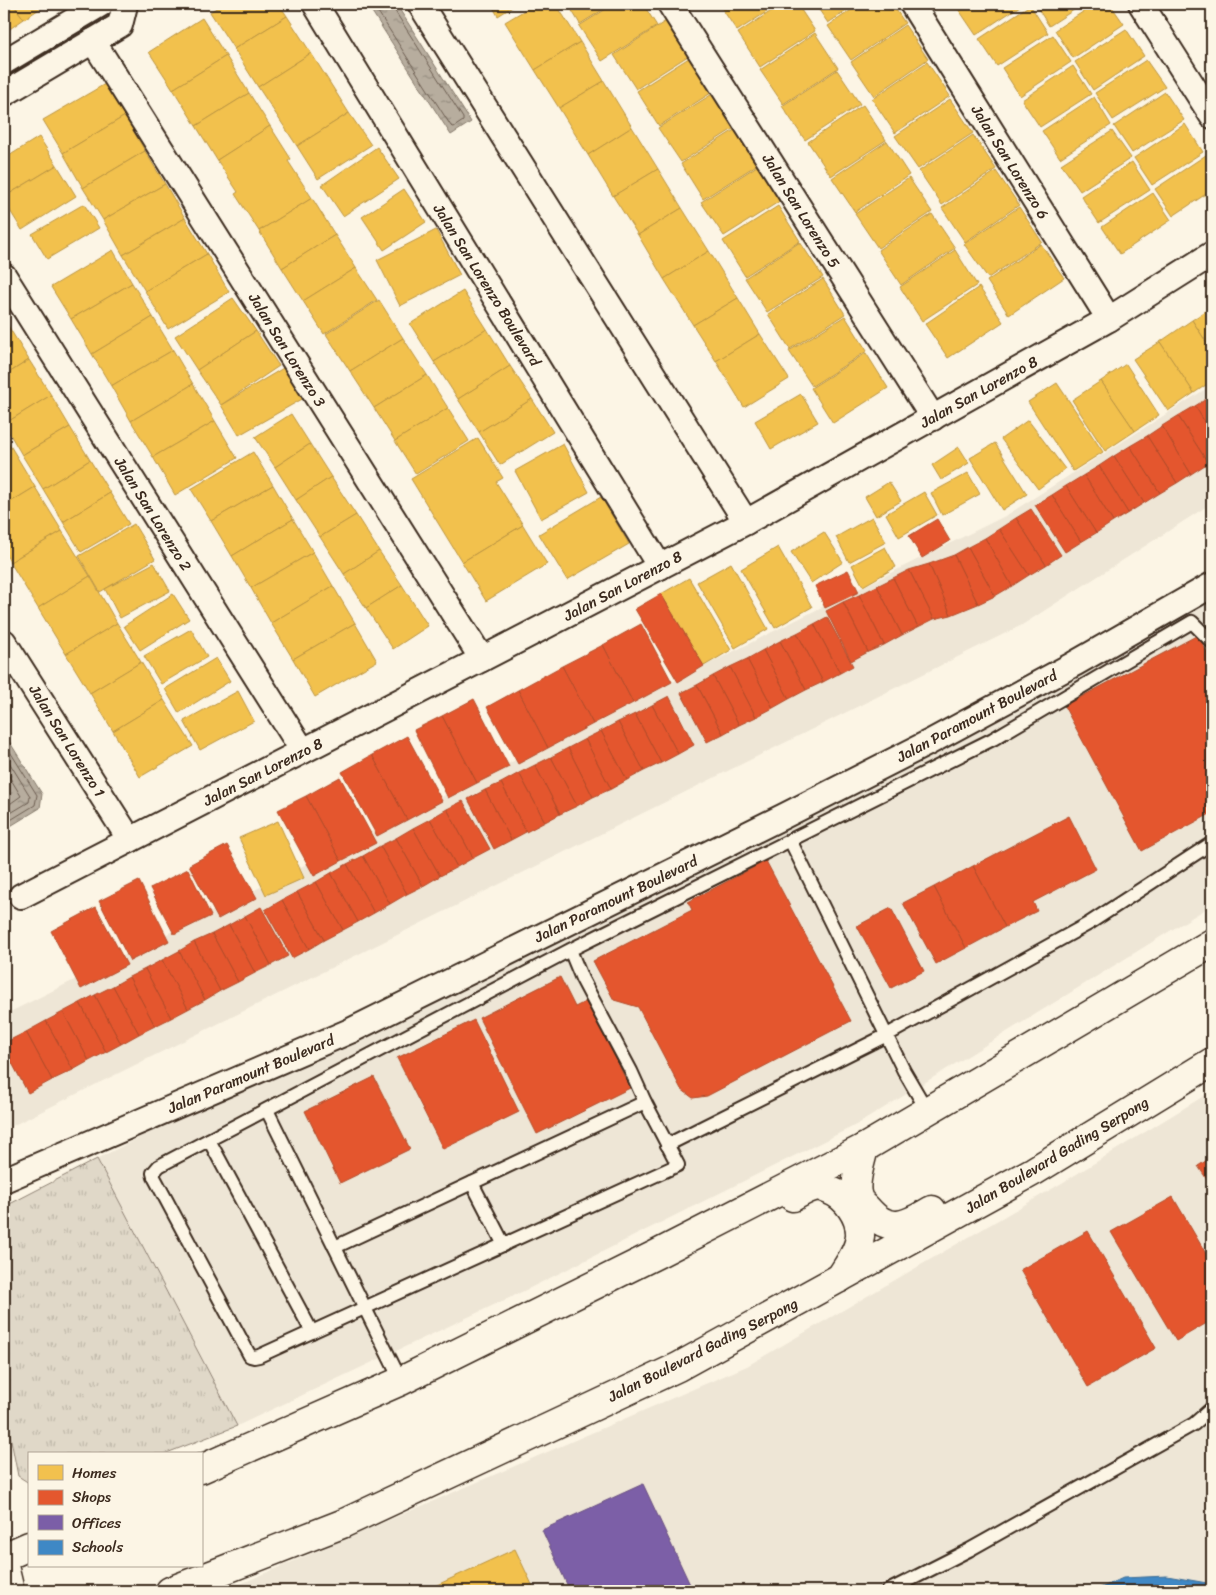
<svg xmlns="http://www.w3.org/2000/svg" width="1216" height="1595" font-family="Sriracha,sans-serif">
  <defs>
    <pattern id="grass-tufts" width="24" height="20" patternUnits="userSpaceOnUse" patternTransform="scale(1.25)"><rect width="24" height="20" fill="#e0d8c8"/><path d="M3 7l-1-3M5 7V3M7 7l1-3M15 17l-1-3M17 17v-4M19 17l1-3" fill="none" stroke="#c1baab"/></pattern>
    <pattern id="water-ripples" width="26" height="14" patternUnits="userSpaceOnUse" patternTransform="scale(1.25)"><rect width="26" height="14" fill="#b7ad9e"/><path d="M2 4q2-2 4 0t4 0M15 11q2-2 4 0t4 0" fill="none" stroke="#968d80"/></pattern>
  </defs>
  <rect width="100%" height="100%" fill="#fcf5e5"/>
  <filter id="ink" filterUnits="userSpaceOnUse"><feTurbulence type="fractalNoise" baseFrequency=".02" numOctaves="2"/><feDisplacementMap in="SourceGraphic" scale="10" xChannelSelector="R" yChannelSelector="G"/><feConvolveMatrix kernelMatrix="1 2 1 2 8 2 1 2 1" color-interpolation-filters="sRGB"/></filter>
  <g filter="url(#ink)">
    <!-- built -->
    <g fill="#eee6d6">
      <polygon points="1212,385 1212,503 1022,625 4,1130 4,1015 1007,515"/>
      <polygon points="1163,596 1212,596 1212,905 858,1124 530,1288 237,1426 97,1159 1055,671"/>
      <polygon points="1212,1091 1212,1591 224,1591 747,1366 1062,1183"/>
    </g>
    <!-- grass -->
    <polygon fill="url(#grass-tufts)" stroke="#8e8173" points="97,1159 237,1426 164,1454 29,1454 29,1483 18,1476 4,1404 4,1207"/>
    <!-- water -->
    <g fill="url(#water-ripples)" stroke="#85796b">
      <polygon points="367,4 396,4 471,122 451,135"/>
      <polygon points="4,733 42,794 40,808 4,830"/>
    </g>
    <!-- homes -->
    <g fill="#f2c14e" stroke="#bb9440">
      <polygon points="4,4 13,4 24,19 4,33"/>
      <polygon points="13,4 47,4 24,19"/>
      <polygon points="223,4 279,4 287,16 234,49 210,12"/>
      <polygon points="491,4 517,4 498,16"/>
      <polygon points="535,4 556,4 580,42 535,70 505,22"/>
      <polygon points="568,4 612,4 580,24"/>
      <polygon points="614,4 643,4 657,26 602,61 579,26"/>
      <polygon points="719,4 779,4 737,31"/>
      <polygon points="782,4 797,4 815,31 760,67 738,33"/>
      <polygon points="815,4 857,4 828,23"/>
      <polygon points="860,4 892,4 905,23 851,60 828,26"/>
      <polygon points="963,4 1023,4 976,35 957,7"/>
      <polygon points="1035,4 1083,4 1049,26"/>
      <polygon points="1095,4 1110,4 1124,24 1073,58 1055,30"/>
      <polygon points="1203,4 1212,4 1212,8 1208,11"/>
      <polygon points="1030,5 1048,33 997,66 979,39"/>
      <polygon points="287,16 311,53 258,87 234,49"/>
      <polygon points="202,18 226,56 173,89 149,52"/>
      <polygon points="669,19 691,54 636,89 614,55"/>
      <polygon points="905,25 928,59 874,96 851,62"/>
      <polygon points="1126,29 1144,56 1093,90 1075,62"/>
      <polygon points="815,33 838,68 783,104 760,70"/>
      <polygon points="1053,35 1071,62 1020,96 1002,68"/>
      <polygon points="580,42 604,81 559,108 535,70"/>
      <polygon points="311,53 349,113 297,146 258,87"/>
      <polygon points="226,56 249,93 196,126 173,89"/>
      <polygon points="692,56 714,91 659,126 637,91"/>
      <polygon points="1146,60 1165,87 1113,120 1095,93"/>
      <polygon points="927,62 950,96 895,133 872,99"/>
      <polygon points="1073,66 1091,94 1040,127 1022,100"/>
      <polygon points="837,70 860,104 805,140 782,106"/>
      <polygon points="604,81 632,127 588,155 559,108"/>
      <polygon points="105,84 125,116 63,153 43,120"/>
      <polygon points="1165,92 1184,120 1132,153 1114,126"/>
      <polygon points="249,93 270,126 217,160 196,126"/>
      <polygon points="714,93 736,127 681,162 658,128"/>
      <polygon points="1094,97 1111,125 1060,158 1042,131"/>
      <polygon points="950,99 973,133 918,169 895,136"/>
      <polygon points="863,105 886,140 831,176 808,142"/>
      <polygon points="349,113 371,145 318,179 297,146"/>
      <polygon points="125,116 145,151 83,188 63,153"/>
      <polygon points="1185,124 1203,152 1152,185 1134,158"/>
      <polygon points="270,126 291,159 288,161 312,198 259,231 235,194 238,192 217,160"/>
      <polygon points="632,127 658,169 613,196 588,155"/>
      <polygon points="736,129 758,164 703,199 681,164"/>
      <polygon points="1112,131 1131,158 1080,191 1061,164"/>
      <polygon points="973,135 996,169 942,205 919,171"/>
      <polygon points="39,137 57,165 4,197 4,159"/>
      <polygon points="887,141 909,175 855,212 832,178"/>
      <polygon points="377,147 399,179 343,216 322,185"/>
      <polygon points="145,151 165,184 103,220 83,188"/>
      <polygon points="1206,155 1212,165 1212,190 1173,216 1155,189"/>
      <polygon points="1132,162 1150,190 1099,223 1081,196"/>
      <polygon points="57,165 76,196 22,230 4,201 4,197"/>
      <polygon points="757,166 780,201 724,236 701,202"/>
      <polygon points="658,169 682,208 638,235 613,196"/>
      <polygon points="996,171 1019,205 965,242 942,208"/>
      <polygon points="909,178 932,212 878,248 855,214"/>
      <polygon points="165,184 185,218 123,255 103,220"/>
      <polygon points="404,189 426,222 384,250 362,217"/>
      <polygon points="1153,193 1171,220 1120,254 1102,227"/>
      <polygon points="312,198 335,235 282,268 259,231"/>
      <polygon points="84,204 99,228 47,259 32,234"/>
      <polygon points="778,206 800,241 745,276 723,241"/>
      <polygon points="1019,207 1042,242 988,278 964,244"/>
      <polygon points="682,208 709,251 664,279 638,235"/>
      <polygon points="932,214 955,248 901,285 878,250"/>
      <polygon points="185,218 207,254 145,291 123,255"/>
      <polygon points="436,230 460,275 400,306 377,260"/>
      <polygon points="335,235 356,268 303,301 282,268"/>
      <polygon points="800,242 823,277 767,312 745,278"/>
      <polygon points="1041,244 1064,278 1009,315 987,281"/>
      <polygon points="113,250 132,283 71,319 51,287"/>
      <polygon points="955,250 977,285 922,321 900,287"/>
      <polygon points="709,251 738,298 693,325 664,279"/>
      <polygon points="207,254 229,292 168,329 145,291"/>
      <polygon points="356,268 377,300 324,334 303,301"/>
      <polygon points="823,279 845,314 790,349 768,314"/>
      <polygon points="132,283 153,317 92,354 71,319"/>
      <polygon points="979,287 1003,322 948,358 925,324"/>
      <polygon points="463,291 487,329 434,362 410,324"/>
      <polygon points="233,298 256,331 197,370 175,336"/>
      <polygon points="738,298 760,334 716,361 693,325"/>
      <polygon points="379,300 403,338 350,371 326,334"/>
      <polygon points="1212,307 1212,351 1192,320"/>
      <polygon points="845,316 867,351 812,386 789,351"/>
      <polygon points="153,317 173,350 111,386 92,354"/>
      <polygon points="4,318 10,329 4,333"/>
      <polygon points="1192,320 1212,351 1212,381 1194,393 1160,342"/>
      <polygon points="10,329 29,360 4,376 4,333"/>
      <polygon points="487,329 510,366 458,399 434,362"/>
      <polygon points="256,331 279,366 221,405 197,370"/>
      <polygon points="760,334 789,379 744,407 716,361"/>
      <polygon points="403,338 427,375 374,408 350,371"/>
      <polygon points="1160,342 1194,393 1168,411 1133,359"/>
      <polygon points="173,350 193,384 131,421 111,386"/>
      <polygon points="866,353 888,388 833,423 811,388"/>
      <polygon points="29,360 51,395 4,424 4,376"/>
      <polygon points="1126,364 1159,415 1135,431 1101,381"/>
      <polygon points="510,366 532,399 479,432 458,399"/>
      <polygon points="285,367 304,398 239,435 221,405"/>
      <polygon points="427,375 448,408 395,441 374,408"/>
      <polygon points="1101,381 1135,431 1105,451 1072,400"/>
      <polygon points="1057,383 1103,452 1073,471 1028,402"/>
      <polygon points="193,384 215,421 153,457 131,421"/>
      <polygon points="801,394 818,422 771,449 755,421"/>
      <polygon points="51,395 70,427 22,455 4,424"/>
      <polygon points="532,399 553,432 500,465 479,432"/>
      <polygon points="448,408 469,441 416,474 395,441"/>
      <polygon points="291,414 310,444 275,467 255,437"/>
      <polygon points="1028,420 1065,469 1038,489 1001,439"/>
      <polygon points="215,421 237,458 175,495 153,457"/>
      <polygon points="70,427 90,460 43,489 22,455"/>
      <polygon points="478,438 503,478 496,482 523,525 462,562 411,479"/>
      <polygon points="8,442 35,487 4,506 4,445"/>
      <polygon points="995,443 1027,494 1002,510 970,458"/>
      <polygon points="310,444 331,477 296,500 275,467"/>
      <polygon points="563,444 589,492 541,519 515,471"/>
      <polygon points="959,447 969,463 941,480 932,465"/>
      <polygon points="253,452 273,485 211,521 191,489"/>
      <polygon points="90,460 110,493 63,522 43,489"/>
      <polygon points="968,473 980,494 942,515 931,493"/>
      <polygon points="331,477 356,515 320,537 296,500"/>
      <polygon points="889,482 901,501 876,516 865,497"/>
      <polygon points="273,485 293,519 232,556 211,521"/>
      <polygon points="35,487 62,531 10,562 4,551 4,506"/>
      <polygon points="924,492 937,515 899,537 886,514"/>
      <polygon points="110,493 129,524 81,552 63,522"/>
      <polygon points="601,497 629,544 567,580 539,534"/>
      <polygon points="356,515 379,551 344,574 320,537"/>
      <polygon points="872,517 886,542 849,562 836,537"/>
      <polygon points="293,519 313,552 251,588 232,556"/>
      <polygon points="134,524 155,559 100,592 79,556"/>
      <polygon points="523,525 547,564 486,601 462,562"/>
      <polygon points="62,531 90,576 38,608 10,562"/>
      <polygon points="824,532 843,562 811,583 791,552"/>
      <polygon points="778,547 812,607 775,628 741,569"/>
      <polygon points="885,547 896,567 863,586 852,565"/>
      <polygon points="379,551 402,585 366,608 344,574"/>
      <polygon points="313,552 333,586 271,623 251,588"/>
      <polygon points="154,563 170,591 120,618 105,589"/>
      <polygon points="731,563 768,629 735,648 697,582"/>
      <polygon points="90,576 117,623 66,654 38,608"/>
      <polygon points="689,578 731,650 704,666 661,594"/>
      <polygon points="402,585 428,626 393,649 366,608"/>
      <polygon points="333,586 355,623 293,659 271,623"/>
      <polygon points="173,594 189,619 140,650 124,626"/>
      <polygon points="117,623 141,662 90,693 66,654"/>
      <polygon points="355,623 377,661 315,697 293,659"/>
      <polygon points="191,629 207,657 161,684 144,656"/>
      <polygon points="216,658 230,681 179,713 165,689"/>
      <polygon points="141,662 164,700 113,731 90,693"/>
      <polygon points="238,691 254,721 200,750 184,721"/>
      <polygon points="164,700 193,746 140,777 113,731"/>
      <polygon points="278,821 304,878 266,895 239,838"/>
      <polygon points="515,1549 535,1591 424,1591"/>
    </g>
    <!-- shops -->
    <g fill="#e4572e" stroke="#b14a29">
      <polygon points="1211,396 1212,398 1212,434 1195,406"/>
      <polygon points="1195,406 1212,434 1212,461 1208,463 1178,416"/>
      <polygon points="1178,416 1208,463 1191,474 1162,426"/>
      <polygon points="1162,426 1191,474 1177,483 1147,436"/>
      <polygon points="1147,436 1177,483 1160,493 1130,446"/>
      <polygon points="1130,446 1160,493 1144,503 1114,456"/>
      <polygon points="1114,456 1144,503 1128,513 1099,466"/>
      <polygon points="1099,466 1128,513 1113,522 1084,475"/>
      <polygon points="1084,475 1113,522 1096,533 1066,486"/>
      <polygon points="1066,486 1096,533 1081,542 1052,495"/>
      <polygon points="1052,495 1081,542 1065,552 1035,505"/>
      <polygon points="1031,509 1061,555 1046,565 1016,518"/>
      <polygon points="1016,518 1046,565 1029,575 999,529"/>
      <polygon points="937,519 950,541 922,558 909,536"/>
      <polygon points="999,529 1029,575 1012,586 985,538"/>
      <polygon points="985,538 1012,586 995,596 968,547"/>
      <polygon points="968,547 995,596 978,604 954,555"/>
      <polygon points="954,555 978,604 951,615 929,564"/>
      <polygon points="929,564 951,615 934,619 909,570"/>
      <polygon points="848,570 859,592 825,608 815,586"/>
      <polygon points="909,570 934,619 918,627 893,578"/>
      <polygon points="893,578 918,627 902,635 877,586"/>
      <polygon points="877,586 902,635 884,645 859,595"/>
      <polygon points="661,594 704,666 678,682 635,609"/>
      <polygon points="859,595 884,645 868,652 843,602"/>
      <polygon points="843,602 868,652 851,661 826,611"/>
      <polygon points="827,617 853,666 840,673 814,624"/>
      <polygon points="641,624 672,682 633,703 603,645"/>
      <polygon points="814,624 840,673 823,682 797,633"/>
      <polygon points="797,633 823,682 806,690 780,641"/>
      <polygon points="1198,635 1212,662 1212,813 1142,851 1064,706"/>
      <polygon points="780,641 806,690 789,699 763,650"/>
      <polygon points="603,645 633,703 593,724 562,666"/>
      <polygon points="763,650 789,699 773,708 747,659"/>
      <polygon points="747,659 773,708 756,717 730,667"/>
      <polygon points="562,666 593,724 548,748 518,690"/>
      <polygon points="730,667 756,717 739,725 713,676"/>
      <polygon points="713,676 739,725 723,734 697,685"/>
      <polygon points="697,685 723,734 707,742 681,693"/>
      <polygon points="518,690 548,748 518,764 487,707"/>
      <polygon points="669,696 694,745 678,754 652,705"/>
      <polygon points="474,699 509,767 477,783 442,716"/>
      <polygon points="652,705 678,754 661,763 635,714"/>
      <polygon points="635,714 661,763 644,771 618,722"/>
      <polygon points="442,716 477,783 448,798 414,730"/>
      <polygon points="618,722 644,771 627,780 601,731"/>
      <polygon points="601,731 627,780 611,789 585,739"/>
      <polygon points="407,736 442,801 407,820 372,755"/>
      <polygon points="585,739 611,789 593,797 568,748"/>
      <polygon points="568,748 593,797 577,806 551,757"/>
      <polygon points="372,755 407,820 377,836 342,772"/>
      <polygon points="551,757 577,806 560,814 535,765"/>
      <polygon points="535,765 560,814 545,822 519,773"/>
      <polygon points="519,773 545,822 526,832 501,783"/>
      <polygon points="340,777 376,843 341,861 306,796"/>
      <polygon points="501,783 526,832 511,840 485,790"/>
      <polygon points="485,790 511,840 494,849 468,799"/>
      <polygon points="306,796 341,861 314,876 278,810"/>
      <polygon points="463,801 490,849 473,858 447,809"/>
      <polygon points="447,809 473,858 457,867 430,819"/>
      <polygon points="1069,816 1096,869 1033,902 1037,911 1005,927 973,866"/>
      <polygon points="430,819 457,867 440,876 413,828"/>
      <polygon points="413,828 440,876 423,886 396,838"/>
      <polygon points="396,838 423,886 407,894 380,846"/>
      <polygon points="227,845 257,898 218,919 189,865"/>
      <polygon points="380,846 407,894 390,904 363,856"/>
      <polygon points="363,856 390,904 374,913 347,864"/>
      <polygon points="766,861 851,1021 707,1096 693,1098 681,1089 638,1007 614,1000 593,961 692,910 688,902"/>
      <polygon points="347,864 374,913 358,922 331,873"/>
      <polygon points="973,866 1005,927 966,948 934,887"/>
      <polygon points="188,869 211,916 174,934 150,888"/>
      <polygon points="331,873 358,922 343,930 316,882"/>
      <polygon points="139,881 169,941 130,961 99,901"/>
      <polygon points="316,882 343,930 324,940 297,892"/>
      <polygon points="934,887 966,948 936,964 903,903"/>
      <polygon points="297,892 324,940 309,949 282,900"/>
      <polygon points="282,900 309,949 292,958 265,910"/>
      <polygon points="96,907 127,965 81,989 51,931"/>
      <polygon points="261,907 288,956 271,965 245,916"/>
      <polygon points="891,908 924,971 891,988 857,926"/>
      <polygon points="245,916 271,965 255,973 229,925"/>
      <polygon points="229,925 255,973 238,982 212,934"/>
      <polygon points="212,934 238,982 220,991 194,942"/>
      <polygon points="194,942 220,991 205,1000 179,951"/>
      <polygon points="179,951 205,1000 188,1009 162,960"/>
      <polygon points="162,960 188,1009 171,1018 145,969"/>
      <polygon points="145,969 171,1018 155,1026 129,977"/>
      <polygon points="129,977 155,1026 139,1034 113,986"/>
      <polygon points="560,977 575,1007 587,1001 630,1088 537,1134 479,1018"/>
      <polygon points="113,986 139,1034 121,1044 95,995"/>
      <polygon points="95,995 121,1044 106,1052 80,1003"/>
      <polygon points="80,1003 106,1052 89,1061 63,1012"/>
      <polygon points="63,1012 89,1061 73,1070 46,1021"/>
      <polygon points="474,1020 519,1112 443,1149 397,1058"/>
      <polygon points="46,1021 73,1070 52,1080 26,1032"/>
      <polygon points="26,1032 52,1080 28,1093 4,1048 4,1043"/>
      <polygon points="374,1077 410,1149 340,1183 305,1111"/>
      <polygon points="1212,1157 1212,1187 1198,1166"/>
      <polygon points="1173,1197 1212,1264 1212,1320 1176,1341 1111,1232"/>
      <polygon points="1088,1231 1156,1348 1088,1387 1020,1270"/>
    </g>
    <!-- offices -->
    <polygon fill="#7b5ea7" stroke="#684e7e" points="643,1484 693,1591 570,1591 542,1530"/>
    <!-- schools -->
    <polygon fill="#3f88c5" stroke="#3e6c93" points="1167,1576 1207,1583 1212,1585 1212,1591 1094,1591 1123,1578"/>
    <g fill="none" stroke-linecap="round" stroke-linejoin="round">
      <!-- shore -->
      <g stroke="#6d5e51" stroke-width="1">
        <polyline points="373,4 451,126 454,127 463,121 463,118 393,8 392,4"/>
        <polyline points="4,742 37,795 35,805 4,824"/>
        <polyline points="4,754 30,796 29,802 4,817"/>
        <polyline points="4,768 21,796 4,808"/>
      </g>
      <!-- service casing -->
      <g stroke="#3b2a1e" stroke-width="16">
        <g id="service">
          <polyline points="790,840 904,1071 928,1112"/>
          <polyline points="570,950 582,979 631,1071 645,1102 678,1165 259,1356 254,1357 250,1356 154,1177 153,1173 159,1166 570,950 602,934 993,739 1192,622 1212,642"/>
          <polyline points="267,1110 401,1381"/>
          <polyline points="209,1140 312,1332"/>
          <polyline points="667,1145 887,1035 1088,924 1212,843"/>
          <polyline points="472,1183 504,1245"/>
          <polyline points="335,1247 645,1102"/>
          <polyline points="888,1591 969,1550 1194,1424 1212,1408"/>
        </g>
      </g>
      <!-- minor casing -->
      <g stroke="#3b2a1e" stroke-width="28">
        <g id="minor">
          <polyline points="315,4 660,567"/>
          <polyline points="420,4 746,522"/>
          <polyline points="670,4 933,418"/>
          <polyline points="912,4 1109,319"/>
          <polyline points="1141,4 1212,116"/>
          <polyline points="93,41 482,659"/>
          <polyline points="4,62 101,4"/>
          <polyline points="4,94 120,25 125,5"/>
          <polyline points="4,276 303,751"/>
          <polyline points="4,642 130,840"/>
          <polyline points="21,896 482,659 746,522 1109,319 1212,254"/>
          <polyline points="4,1180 350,1031 784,816 930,742 1074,664 1212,585"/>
        </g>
      </g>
      <!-- secondary casing -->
      <g stroke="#3b2a1e" stroke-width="31">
        <g id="secondary">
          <path d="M864,1148C861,1161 853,1184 858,1197C859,1202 867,1208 870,1212C891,1235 910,1223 932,1210"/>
          <path d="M793,1197C800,1193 809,1187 818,1186C821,1186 826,1189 829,1190C846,1196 861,1217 860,1236C859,1251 848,1265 840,1278"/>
          <polyline points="201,1469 401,1381 659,1253 864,1148 1212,943"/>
          <polyline points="4,1557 29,1546"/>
          <polyline points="170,1591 342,1524 678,1367 1034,1171 1212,1062"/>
        </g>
      </g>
      <!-- primary casing -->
      <g stroke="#3b2a1e" stroke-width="31">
        <polyline id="primary" points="4,1566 10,1591"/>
      </g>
      <!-- service -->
      <use href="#service" stroke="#fcf5e5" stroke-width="12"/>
      <!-- minor -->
      <use href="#minor" stroke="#fcf5e5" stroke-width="24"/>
      <!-- secondary -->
      <use href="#secondary" stroke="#fcf5e5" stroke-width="28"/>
      <!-- primary -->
      <use href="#primary" stroke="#fcf5e5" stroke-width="28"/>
    </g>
  </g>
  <g text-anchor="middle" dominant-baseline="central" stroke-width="5" stroke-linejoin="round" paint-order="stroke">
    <!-- street labels -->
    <g font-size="15" fill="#3b2a1e" stroke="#fcf5e5">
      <text transform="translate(1010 162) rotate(58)">Jalan San Lorenzo 6</text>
      <text transform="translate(801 211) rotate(58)">Jalan San Lorenzo 5</text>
      <text transform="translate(487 285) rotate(58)">Jalan San Lorenzo Boulevard</text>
      <text transform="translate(287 350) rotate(58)">Jalan San Lorenzo 3</text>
      <text transform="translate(979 392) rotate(-29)">Jalan San Lorenzo 8</text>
      <text transform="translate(153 514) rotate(58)">Jalan San Lorenzo 2</text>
      <text transform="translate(623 586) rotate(-28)">Jalan San Lorenzo 8</text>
      <text transform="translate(977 716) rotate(-28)">Jalan Paramount Boulevard</text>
      <text transform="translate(67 741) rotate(58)">Jalan San Lorenzo 1</text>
      <text transform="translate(263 772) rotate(-27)">Jalan San Lorenzo 8</text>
      <text transform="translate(616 899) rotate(-26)">Jalan Paramount Boulevard</text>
      <text transform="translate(251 1074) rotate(-23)">Jalan Paramount Boulevard</text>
      <text transform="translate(1057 1155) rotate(-31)">Jalan Boulevard Gading Serpong</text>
      <text transform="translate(703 1350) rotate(-27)">Jalan Boulevard Gading Serpong</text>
    </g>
  </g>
  <!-- margin -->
  <rect width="1216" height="1595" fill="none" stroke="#fcf5e5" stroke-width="20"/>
  <rect x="10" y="10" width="1196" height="1575" fill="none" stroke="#3b2a1e" stroke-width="2" filter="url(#ink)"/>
  <!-- legend -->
  <rect x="28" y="1452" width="175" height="115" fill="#fcf5e5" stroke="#afa495"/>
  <rect x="38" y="1465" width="25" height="15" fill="#f2c14e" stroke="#afa495"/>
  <text x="72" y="1478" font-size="15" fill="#3b2a1e">Homes</text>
  <rect x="38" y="1490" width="25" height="15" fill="#e4572e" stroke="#afa495"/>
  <text x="72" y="1502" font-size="15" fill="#3b2a1e">Shops</text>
  <rect x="38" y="1515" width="25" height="15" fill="#7b5ea7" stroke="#afa495"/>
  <text x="72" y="1528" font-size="15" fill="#3b2a1e">Offices</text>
  <rect x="38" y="1540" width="25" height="15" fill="#3f88c5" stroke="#afa495"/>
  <text x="72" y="1552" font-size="15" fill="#3b2a1e">Schools</text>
</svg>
